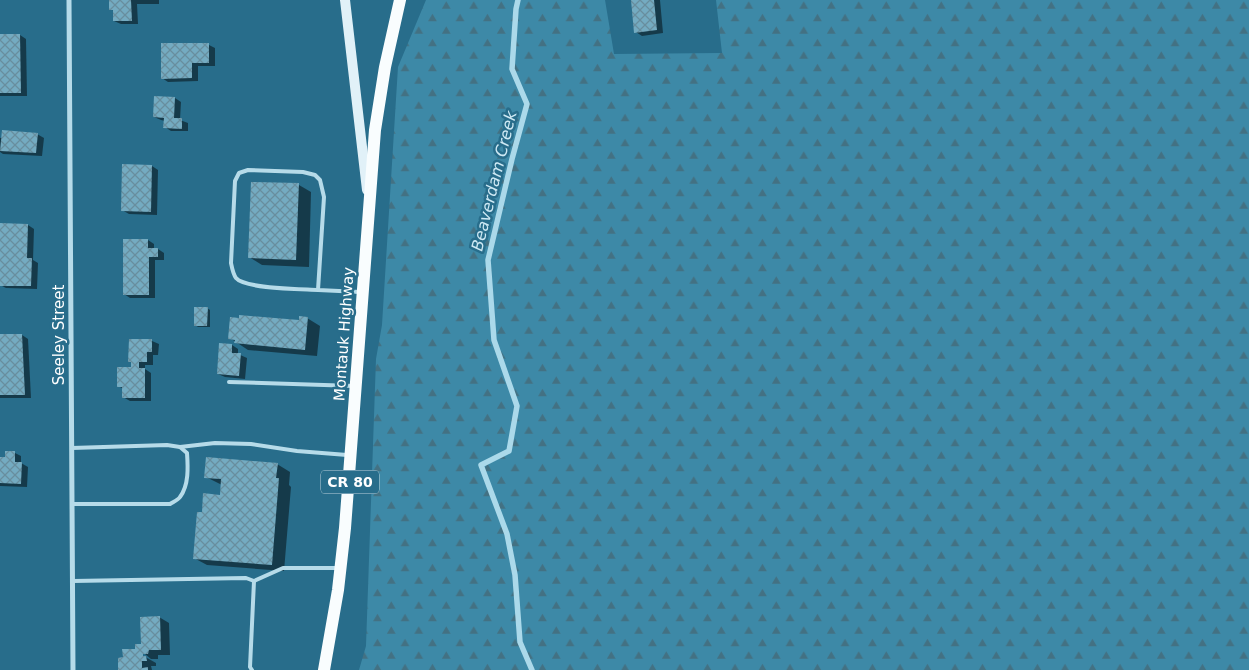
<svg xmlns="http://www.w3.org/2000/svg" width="1249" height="670" font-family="'DejaVu Sans',sans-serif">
  <defs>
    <pattern id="forest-firs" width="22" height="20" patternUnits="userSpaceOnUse" patternTransform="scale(1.25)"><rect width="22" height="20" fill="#3d89a7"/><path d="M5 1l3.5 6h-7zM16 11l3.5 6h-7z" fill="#437183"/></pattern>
    <pattern id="building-cross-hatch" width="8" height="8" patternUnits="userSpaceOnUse" patternTransform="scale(1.25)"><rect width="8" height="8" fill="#74abc1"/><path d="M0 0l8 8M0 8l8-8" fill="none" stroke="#688e9e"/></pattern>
  </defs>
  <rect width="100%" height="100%" fill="#286d8b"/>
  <!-- forest -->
  <polygon fill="url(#forest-firs)" points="426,0 605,0 614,54 722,53 716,0 1249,0 1249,670 359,670 366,646 376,359 382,325 398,67"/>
  <!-- shadow -->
  <g fill="#0007">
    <polygon points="110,0 159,0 159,4 137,4 138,24 121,24 114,21 114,11 111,9"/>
    <polygon points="632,0 660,0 663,33 642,36 636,32"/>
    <polygon points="0,35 20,35 26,39 27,96 0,96"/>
    <polygon points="209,45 215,48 215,66 198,66 198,81 168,82 162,78"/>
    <polygon points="175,98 181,102 180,120 188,123 188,131 171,131 165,127 165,121 161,120 154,117"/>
    <polygon points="37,134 44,138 42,156 3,154 0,152 0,138"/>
    <polygon points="152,166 158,170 157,215 129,214 122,210"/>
    <polygon points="299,185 311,192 309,267 262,265 249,257"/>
    <polygon points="0,225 28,225 34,229 33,260 38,263 37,289 6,288 0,285"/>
    <polygon points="148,240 154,244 154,249 158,249 164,253 164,260 155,260 155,298 130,298 124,294"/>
    <polygon points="207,308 210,310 210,327 198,327 195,325"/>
    <polygon points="307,318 320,326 317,356 248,350 230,338 300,322"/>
    <polygon points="0,335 22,335 28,339 31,398 0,398"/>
    <polygon points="130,340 152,341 159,344 158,355 153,355 153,365 145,365 145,369 151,373 151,401 130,401 123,397 124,389 118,386 133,369 133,363 130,361"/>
    <polygon points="221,344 232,345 238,349 238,354 247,358 245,379 225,377 218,374"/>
    <polygon points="15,453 21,456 21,463 28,467 27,487 0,486 0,458 6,458"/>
    <polygon points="277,464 290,472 289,485 291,487 284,571 207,565 194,558 203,513 221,496 222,485 206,477"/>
    <polygon points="159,617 169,623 170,655 158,655 158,659 151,659 145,654 140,654 156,663 156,666 151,666 152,670 120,670 124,659 142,645"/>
  </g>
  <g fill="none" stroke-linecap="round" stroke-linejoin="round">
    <!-- stream -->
    <polyline stroke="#abd9ea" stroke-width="5.5" points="518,0 516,9 512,69 527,104 512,159 488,260 494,340 517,406 509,451 481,465 507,534 515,575 520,642 532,670"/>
  </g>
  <!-- building -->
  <g fill="url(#building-cross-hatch)">
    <polygon points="109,0 131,0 132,21 113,21 113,10 109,10"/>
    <polygon points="631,0 654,0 657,30 634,33"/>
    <polygon points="0,34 20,34 21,93 0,93"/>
    <polygon points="161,43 209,43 209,63 192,63 192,78 161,79"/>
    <polygon points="154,96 175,97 174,118 182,118 182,129 163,128 164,118 153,117"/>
    <polygon points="2,130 38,133 36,153 0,151"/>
    <polygon points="122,164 152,165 151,212 121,211"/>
    <polygon points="251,182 299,183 296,260 248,258"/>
    <polygon points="0,223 28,224 27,258 32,258 31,286 0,286"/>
    <polygon points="123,239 148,239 148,248 158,248 158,257 149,257 149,295 123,295"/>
    <polygon points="194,307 208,307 207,326 194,326"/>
    <polygon points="239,315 299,320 299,316 308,317 305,350 234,343 235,340 228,339 230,317 239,318"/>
    <polygon points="0,334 22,334 25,395 0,395"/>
    <polygon points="129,339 152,339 152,352 147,352 147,362 139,362 139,368 145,368 145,398 122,398 122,387 117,387 117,367 131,367 131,362 128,362"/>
    <polygon points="219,343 232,344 232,353 241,353 239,376 217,374"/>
    <polygon points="5,451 15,451 15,462 22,462 21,484 0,483 0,457 5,457"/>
    <polygon points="206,457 278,463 276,478 279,478 272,565 193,559 197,512 202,512 203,493 220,495 221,479 204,478"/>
    <polygon points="160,616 161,650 149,650 148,654 143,654 143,656 146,656 147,661 142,661 142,668 148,667 148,670 118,670 118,658 123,657 122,649 135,649 135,644 141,644 140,617"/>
  </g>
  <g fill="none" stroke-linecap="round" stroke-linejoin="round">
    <!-- lane -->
    <g stroke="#b6dbe9" stroke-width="4">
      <path d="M318,290C302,289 245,289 236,278C233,274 232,268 231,263L235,181L239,173L248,170L303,172L315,175L320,180L324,197L318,290L360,292"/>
      <polyline points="229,382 355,386"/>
      <polyline points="180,447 215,443 251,444 297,451 347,455"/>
      <path d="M72,448L167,445L180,447L187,453C188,467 189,485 180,497C178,500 173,502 170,504H72"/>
      <polyline points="73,581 246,578 254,581 250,667 252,670"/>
      <polyline points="254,581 283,568 339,568"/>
    </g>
    <!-- street -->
    <polyline stroke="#b6dbe9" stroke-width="5" points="69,0 73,670"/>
    <!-- secondary -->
    <polyline stroke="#e1f1f8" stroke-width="10" points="345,0 367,190"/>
    <!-- primary -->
    <polyline stroke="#f9fdfe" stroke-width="12" points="324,670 338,590 345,528 375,130 385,67 400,0"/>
  </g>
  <g text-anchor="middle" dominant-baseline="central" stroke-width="5" stroke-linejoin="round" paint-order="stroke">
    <!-- shield labels -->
    <rect fill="#286d8b" stroke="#bed3dc" stroke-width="1" x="321" y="470.5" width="58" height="23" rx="4"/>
    <g font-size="14" font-weight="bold" fill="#fff">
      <text x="350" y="482">CR 80</text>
    </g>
    <!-- street labels -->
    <g font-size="15" fill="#fff" stroke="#286d8b">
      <text transform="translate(344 334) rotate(-86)">Montauk Highway</text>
      <text transform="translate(59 335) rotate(-90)">Seeley Street</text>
    </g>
    <!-- water labels -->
    <g font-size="16" font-style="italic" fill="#cee9f4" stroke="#286d8b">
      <text transform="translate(494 181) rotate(-76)">Beaverdam Creek</text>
    </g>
  </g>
</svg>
